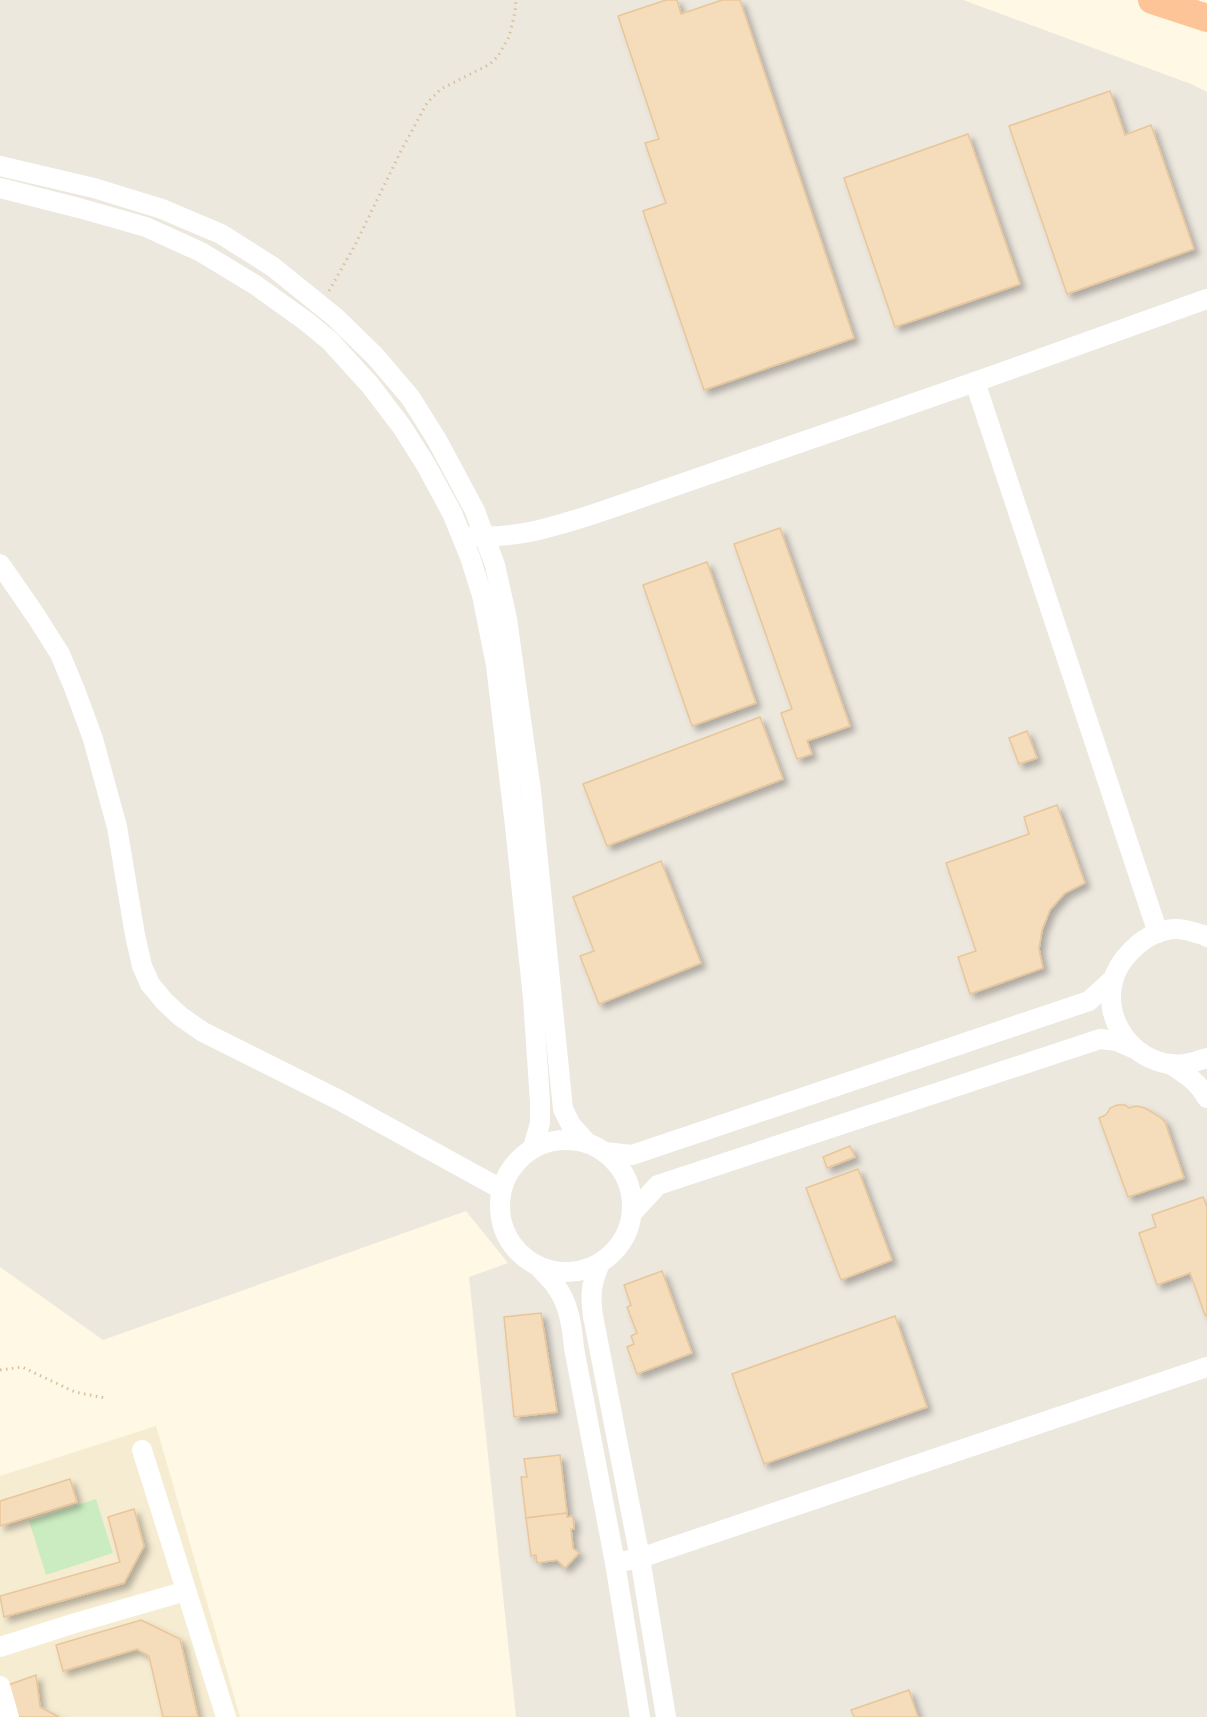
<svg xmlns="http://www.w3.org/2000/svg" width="1207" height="1717" font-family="Mulish,sans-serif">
  <defs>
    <filter id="shadow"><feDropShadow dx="5" dy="5" stdDeviation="3" flood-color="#0004"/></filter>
  </defs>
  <rect width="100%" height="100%" fill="#fef8e4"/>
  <!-- residential -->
  <polygon fill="#f6ecd2" points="156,1426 240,1717 0,1717 0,1476"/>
  <!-- industrial -->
  <polygon fill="#ede8de" points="0,0 963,0 1191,84 1207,92 1207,1717 516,1717 469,1277 508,1263 466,1211 103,1340 0,1267"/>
  <!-- green -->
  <polygon fill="#cbecc1" points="96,1499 113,1553 46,1575 29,1521"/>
  <!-- building -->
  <g fill="#f5dcba" stroke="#e8c699" stroke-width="1.5" filter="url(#shadow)">
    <polygon points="666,0 677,0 681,14 722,0 740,0 854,338 704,390 643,211 666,203 645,143 659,139 618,16"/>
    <polygon points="1110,91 1125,135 1151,125 1194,249 1067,294 1009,126"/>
    <polygon points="968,134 1020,284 895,327 844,178"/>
    <polygon points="780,528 850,726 807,741 812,754 797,759 781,713 792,709 734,544"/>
    <polygon points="707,562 756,703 692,726 643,585"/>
    <polygon points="760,717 783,779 607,846 583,784"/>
    <polygon points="1027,731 1037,758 1019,764 1009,738"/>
    <polygon points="1057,805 1085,883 1065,893 1050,910 1042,930 1039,949 1043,968 970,994 958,957 976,951 946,863 1029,834 1024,817"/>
    <polygon points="661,861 701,963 599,1004 580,956 594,951 573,897"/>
    <polygon points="1117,1105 1125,1105 1129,1108 1136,1106 1145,1108 1160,1117 1165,1122 1184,1178 1128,1197 1099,1118 1106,1115 1110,1108"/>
    <polygon points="850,1146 855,1157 827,1168 823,1157"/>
    <polygon points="858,1169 892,1260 841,1280 806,1188"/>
    <polygon points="1203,1197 1207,1207 1207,1315 1205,1315 1190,1273 1157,1285 1139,1233 1156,1227 1152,1215"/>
    <polygon points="662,1271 692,1353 637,1374 627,1347 634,1344 631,1336 637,1333 627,1307 631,1305 624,1285"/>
    <polygon points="541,1313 557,1412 514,1417 504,1317"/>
    <polygon points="895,1316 927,1407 764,1464 732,1374"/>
    <polygon points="560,1455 567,1513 526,1518 521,1477 527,1477 524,1459"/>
    <polygon points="70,1479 77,1502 0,1526 0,1501"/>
    <polygon points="134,1509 144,1546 124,1583 4,1617 0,1596 120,1562 108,1517"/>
    <polygon points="567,1513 567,1517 573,1516 574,1529 571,1529 573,1548 579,1553 565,1568 557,1560 537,1563 536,1555 531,1556 526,1518"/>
    <polygon points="141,1620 180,1639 198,1717 163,1717 149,1656 137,1649 63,1671 56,1645"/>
    <polygon points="36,1675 40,1707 59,1717 19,1717 8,1685"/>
    <polygon points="909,1690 918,1717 854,1717 851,1710"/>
  </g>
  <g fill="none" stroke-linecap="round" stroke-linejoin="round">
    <!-- path -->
    <g stroke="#dac09c" stroke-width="3" stroke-dasharray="1.5 4.5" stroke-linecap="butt">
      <polyline points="329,291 355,245 402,149 427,103 441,89 490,64 498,56 509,37 515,12 516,0"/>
      <polyline points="0,1370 22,1367 75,1392 105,1398"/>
    </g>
    <!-- minor -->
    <g stroke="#fff" stroke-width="20">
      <polyline points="0,166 94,188 162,209 221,234 273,267 335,317 375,356 410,397 437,440 475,511 495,565 507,619 531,791 563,1109 571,1125 587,1143"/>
      <polyline points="0,188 79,208 146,227 201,252 257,286 307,322 330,341 370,385 402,427 426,465 452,513 470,557 482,595 496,665 515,826 533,998 540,1102 540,1123 533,1148"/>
      <polyline points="975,382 1158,933"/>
      <path d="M473,536C520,539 559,525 603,511L975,382L1207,299"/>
      <polyline points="0,564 36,616 60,654 75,690 93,739 117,827 135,935 142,966 150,984 164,1001 180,1016 203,1032 339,1100 501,1189"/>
      <path d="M1207,937L1204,935C1195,933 1186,929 1177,929C1159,929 1144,938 1132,950C1123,959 1116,968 1113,981C1103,1019 1131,1060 1171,1064C1184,1066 1195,1062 1207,1058"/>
      <path d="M1170,1064C1186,1074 1198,1082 1207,1098"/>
      <circle cx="566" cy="1206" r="66"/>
      <polyline points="604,1152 632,1155 1089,1001 1113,979"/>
      <polyline points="632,1213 658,1185 1100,1039 1117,1041 1133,1048"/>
      <path d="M600,1263C591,1285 590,1293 593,1316L640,1558L666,1717"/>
      <path d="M539,1267C544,1273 551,1279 555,1285C569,1303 572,1326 574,1348L615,1563L640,1717"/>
      <polyline points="142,1450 226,1717"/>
      <polyline points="615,1563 640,1558 1207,1367"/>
      <polyline points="0,1647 72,1624 186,1591"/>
      <polyline points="0,1686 9,1717"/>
    </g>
    <!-- highway -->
    <polyline stroke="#fcc497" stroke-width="28" points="1152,0 1207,18"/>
  </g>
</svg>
